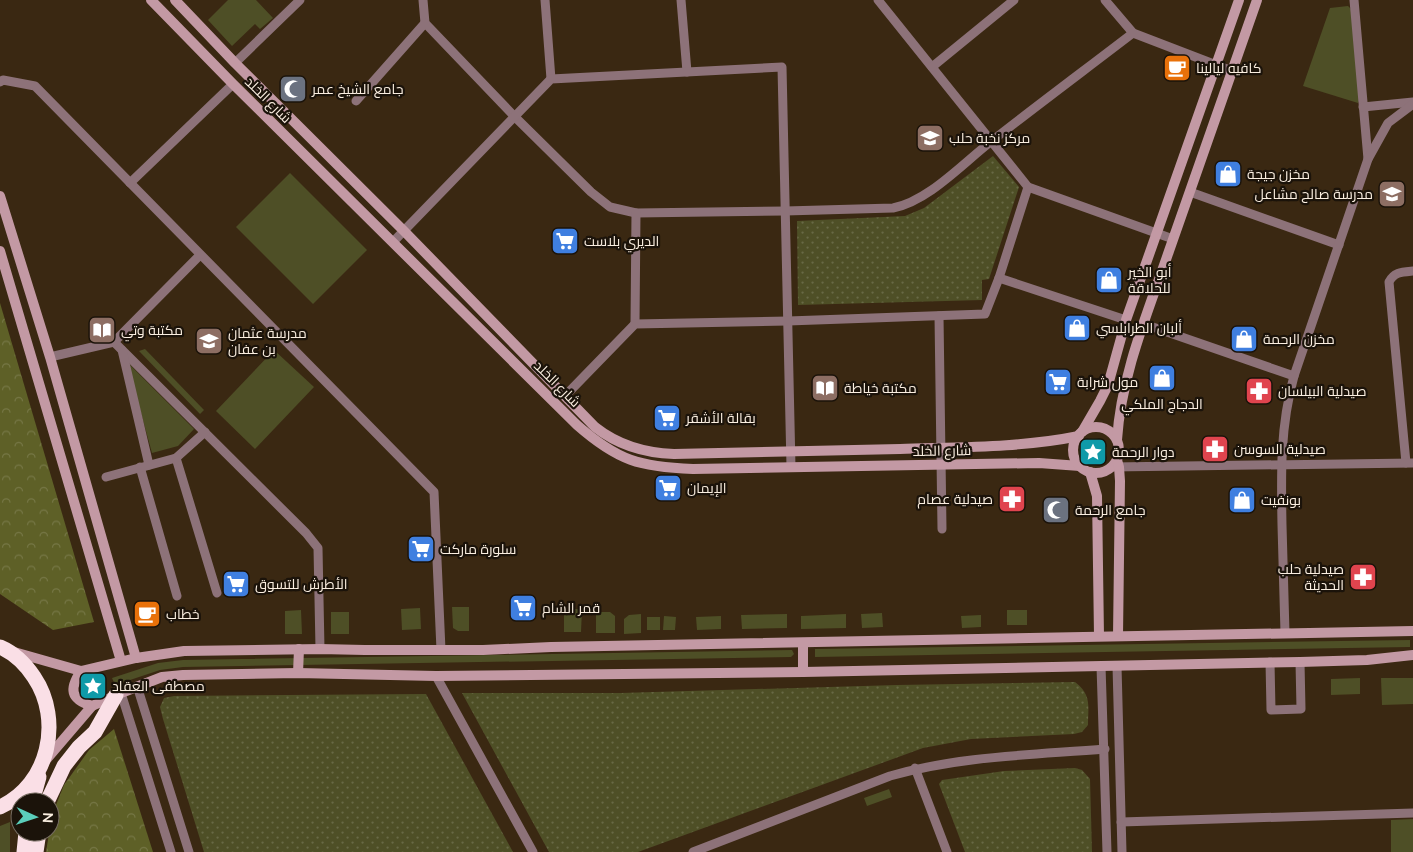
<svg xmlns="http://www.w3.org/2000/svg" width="1413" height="852" font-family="'Nunito Sans',Cairo,sans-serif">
  <defs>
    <pattern id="forest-crowns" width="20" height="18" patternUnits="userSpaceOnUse" patternTransform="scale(1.25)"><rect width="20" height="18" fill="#5e6027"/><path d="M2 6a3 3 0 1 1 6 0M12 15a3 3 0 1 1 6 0" fill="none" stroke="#767746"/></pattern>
    <pattern id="park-dots" width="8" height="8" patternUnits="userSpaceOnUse" patternTransform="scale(1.25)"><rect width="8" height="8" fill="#4e4f26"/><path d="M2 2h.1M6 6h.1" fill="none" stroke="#686945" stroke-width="1.8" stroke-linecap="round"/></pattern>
  </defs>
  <rect width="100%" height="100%" fill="#3a2812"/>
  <!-- grass -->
  <g fill="#4e4f26">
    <polygon points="228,0 256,0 273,18 260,29 255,24 232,46 208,20"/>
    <polygon points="1348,6 1352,10 1360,99 1358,103 1303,86 1330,8"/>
    <polygon points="290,173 367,250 313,304 236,227"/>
    <polygon points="145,349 204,410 200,414 139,351"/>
    <polygon points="274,350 314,387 255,449 216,411"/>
    <polygon points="127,362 194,429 178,446 152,453"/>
    <polygon points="452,607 469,607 469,631 458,631 453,628"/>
    <polygon points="420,608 421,629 402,630 401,609"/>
    <polygon points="564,609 582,609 581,632 564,632"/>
    <polygon points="301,610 302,634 285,634 285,611"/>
    <rect x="1007" y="610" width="20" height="15"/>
    <rect x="331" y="612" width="18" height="22"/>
    <polygon points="596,612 610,612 615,616 615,633 596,633"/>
    <polygon points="882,613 883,627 862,628 861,614"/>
    <polygon points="641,614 641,633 624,634 624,619 629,615"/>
    <polygon points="787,614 787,628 742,629 741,615"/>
    <polygon points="846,614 846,628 801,629 801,616"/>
    <polygon points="981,615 981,627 962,628 961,616"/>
    <polygon points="664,616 676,617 675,630 663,630"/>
    <polygon points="721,616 721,629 697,630 696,617"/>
    <rect x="647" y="617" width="13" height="13"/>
    <polygon points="1410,640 1410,647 815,657 815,649"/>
    <polygon points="792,650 794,654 791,657 183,667 160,670 115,685 112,678 158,663 183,660"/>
    <polygon points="1360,678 1360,694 1331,695 1331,679"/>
    <polygon points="1381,678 1413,678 1413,704 1382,705"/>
    <polygon points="889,789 892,797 867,806 864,798"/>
    <polygon points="1413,819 1413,852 1391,852 1391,820"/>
    <polygon points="10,822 10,852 0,852 0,826"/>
  </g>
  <!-- forest -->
  <g fill="url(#forest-crowns)">
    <polygon points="0,303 94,622 53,630 0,594"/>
    <polygon points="114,729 153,852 46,852 52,815 64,785 89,750"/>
  </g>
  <!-- park -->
  <g fill="url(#park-dots)">
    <polygon points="993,156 1019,187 989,279 982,280 982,300 798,305 797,221 905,216 924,208"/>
    <circle cx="1093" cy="452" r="14"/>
    <path d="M1075,682C1092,695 1088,706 1088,725L1082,732L1074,734L971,739L923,748L638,852H549L462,693H621L897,685Z"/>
    <polygon points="426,694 513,852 204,852 163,719 160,707 164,698 174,696"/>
    <polygon points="1075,768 1082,770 1090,779 1092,852 965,852 939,784 942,780 1004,771"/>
  </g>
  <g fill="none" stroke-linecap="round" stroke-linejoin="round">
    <!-- street -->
    <g stroke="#8d7279" stroke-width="9">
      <path d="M423,0L425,23L515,117L591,192L610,207L636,213L785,211L893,208C929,201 964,162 993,140C1039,104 1086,69 1133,33"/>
      <polyline points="545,0 551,79"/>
      <polyline points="681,0 687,72"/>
      <polyline points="878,0 1028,187 1173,239"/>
      <polyline points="1105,0 1133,33 1232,71"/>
      <polyline points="1354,0 1368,159"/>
      <polyline points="235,63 300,0"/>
      <polyline points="932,67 1014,0"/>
      <polyline points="0,82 3,80 35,86 434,492 441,650"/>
      <polyline points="356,101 425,23"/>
      <polyline points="1363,107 1413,102"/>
      <polyline points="130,183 233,84"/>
      <polyline points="1190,192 1339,245"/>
      <polyline points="393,242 551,79 782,67 791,467"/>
      <polyline points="999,278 1126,320"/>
      <polyline points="939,316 942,529"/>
      <polyline points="635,324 636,213"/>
      <polyline points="1144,324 1294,376"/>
      <polyline points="114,342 306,533 318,548 320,649"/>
      <polyline points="122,350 149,465"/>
      <polyline points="50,357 114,342 200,255"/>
      <polyline points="565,396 635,324 788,321 985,314 999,278 1028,187"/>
      <polyline points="176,458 217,593"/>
      <path d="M1406,463L1389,282C1394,272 1402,272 1413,271"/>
      <polyline points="140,467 177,596"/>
      <polyline points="1112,467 1413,463"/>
      <polyline points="106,477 176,458 205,432"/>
      <path d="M1285,633C1284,597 1283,561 1282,525C1281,473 1280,427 1294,376L1368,159L1388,123L1413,104"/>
      <polyline points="1270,662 1271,710 1301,709 1300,662"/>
      <polyline points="1101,666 1107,852"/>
      <polyline points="1117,666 1122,852"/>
      <polyline points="436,676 533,852"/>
      <polyline points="137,686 189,852"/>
      <polyline points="121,693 171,852"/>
      <polyline points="915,768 947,852"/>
      <polyline points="1121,822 1413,813"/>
      <path d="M693,852L890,776C959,756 1033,755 1105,749"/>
    </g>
    <!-- secondary -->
    <g stroke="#c399a4" stroke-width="10">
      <path d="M151,0L233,84L577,425C618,461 640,467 693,469L1039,463L1080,466"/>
      <path d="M175,0L235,63L404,231L595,427C619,446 645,453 674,454C750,452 825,450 900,449C959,447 1020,448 1079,436"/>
      <polyline points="0,196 50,357 136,658"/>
      <polyline points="0,251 121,661"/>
      <circle cx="1096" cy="450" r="23"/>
      <polyline points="1082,432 1100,401 1108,385 1126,320 1239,0"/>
      <path d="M1117,440C1121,375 1148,312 1169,251C1198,167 1228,84 1257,0"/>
      <polyline points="1117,460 1119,467 1120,481 1118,636"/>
      <polyline points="1090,472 1097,496 1099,636"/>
      <polyline points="803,643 803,672"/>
      <polyline points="14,652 81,671 136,658 184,651 320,649 365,650 483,650 551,647 1413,631"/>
      <path d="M81,671C69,689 70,699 92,706"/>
      <polyline points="298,673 299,649"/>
      <polyline points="45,761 92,706 121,693 162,677 183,675 298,673 436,676 803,672 1300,662 1367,660 1413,655"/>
    </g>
    <!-- highway -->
    <g stroke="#fadfe6" stroke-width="15">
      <path d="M0,647C14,653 26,665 34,677C63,720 49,785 0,807"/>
      <polyline points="32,802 39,777"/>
      <polyline points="47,802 64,766 79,747 95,732 116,695"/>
      <polyline points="24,852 26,832"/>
      <polyline points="36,852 39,832"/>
    </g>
  </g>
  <!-- icons -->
  <defs>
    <g id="cafe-square" transform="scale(1.4375)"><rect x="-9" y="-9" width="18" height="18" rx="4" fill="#e8710a" stroke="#1b130a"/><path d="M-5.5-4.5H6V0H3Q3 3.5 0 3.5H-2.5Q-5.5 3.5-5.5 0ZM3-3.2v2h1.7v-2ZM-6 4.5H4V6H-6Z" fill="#fff"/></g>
    <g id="mosque-square" transform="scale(1.4375)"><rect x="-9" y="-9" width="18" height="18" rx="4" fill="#6b7280" stroke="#1b130a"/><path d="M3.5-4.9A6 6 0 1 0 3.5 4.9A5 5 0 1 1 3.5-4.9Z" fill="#fff"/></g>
    <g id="school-square" transform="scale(1.4375)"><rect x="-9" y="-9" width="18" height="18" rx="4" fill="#8d6e63" stroke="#1b130a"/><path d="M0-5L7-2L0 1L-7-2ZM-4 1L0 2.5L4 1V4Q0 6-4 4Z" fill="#fff"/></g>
    <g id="shop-square" transform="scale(1.4375)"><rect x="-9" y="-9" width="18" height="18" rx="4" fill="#3f7fe0" stroke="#1b130a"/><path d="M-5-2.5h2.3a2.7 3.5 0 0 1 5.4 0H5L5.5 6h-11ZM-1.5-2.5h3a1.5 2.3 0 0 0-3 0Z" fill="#fff"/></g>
    <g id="supermarket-square" transform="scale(1.4375)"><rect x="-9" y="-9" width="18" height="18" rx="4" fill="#3f7fe0" stroke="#1b130a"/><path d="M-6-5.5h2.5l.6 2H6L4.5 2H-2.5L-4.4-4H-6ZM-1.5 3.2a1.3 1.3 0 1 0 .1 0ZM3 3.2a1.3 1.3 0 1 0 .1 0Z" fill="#fff"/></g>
    <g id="library-square" transform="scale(1.4375)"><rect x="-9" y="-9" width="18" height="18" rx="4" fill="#8d6e63" stroke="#1b130a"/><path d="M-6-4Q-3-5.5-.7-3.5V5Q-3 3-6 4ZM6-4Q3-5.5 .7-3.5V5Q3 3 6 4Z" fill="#fff"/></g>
    <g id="pharmacy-square" transform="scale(1.4375)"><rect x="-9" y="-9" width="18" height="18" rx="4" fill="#e0444e" stroke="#1b130a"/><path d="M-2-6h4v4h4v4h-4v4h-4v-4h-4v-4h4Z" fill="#fff"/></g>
    <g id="sight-square" transform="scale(1.4375)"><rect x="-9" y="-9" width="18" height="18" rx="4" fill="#0f9aa8" stroke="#1b130a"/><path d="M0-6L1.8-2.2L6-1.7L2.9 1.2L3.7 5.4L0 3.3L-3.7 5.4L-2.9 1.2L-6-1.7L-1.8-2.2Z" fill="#fff"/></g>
  </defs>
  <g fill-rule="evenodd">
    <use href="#cafe-square" x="1177" y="68"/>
    <use href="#mosque-square" x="293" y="89"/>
    <use href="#school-square" x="930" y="138"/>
    <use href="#shop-square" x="1228" y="174"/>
    <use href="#school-square" x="1392" y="194"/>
    <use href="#supermarket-square" x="565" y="241"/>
    <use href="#shop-square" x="1109" y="280"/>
    <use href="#shop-square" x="1077" y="328"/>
    <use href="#library-square" x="102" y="330"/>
    <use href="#shop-square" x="1244" y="339"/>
    <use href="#school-square" x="209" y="341"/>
    <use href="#shop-square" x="1162" y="378"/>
    <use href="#supermarket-square" x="1058" y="382"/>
    <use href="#library-square" x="825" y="388"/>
    <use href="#pharmacy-square" x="1259" y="391"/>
    <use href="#supermarket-square" x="667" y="418"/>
    <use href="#pharmacy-square" x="1215" y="449"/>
    <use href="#sight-square" x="1093" y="452"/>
    <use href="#supermarket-square" x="668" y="488"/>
    <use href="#pharmacy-square" x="1012" y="499"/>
    <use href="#shop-square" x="1242" y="500"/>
    <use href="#mosque-square" x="1056" y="510"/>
    <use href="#supermarket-square" x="421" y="549"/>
    <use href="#pharmacy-square" x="1363" y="577"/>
    <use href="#supermarket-square" x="236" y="584"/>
    <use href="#supermarket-square" x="523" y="608"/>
    <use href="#cafe-square" x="147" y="614"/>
    <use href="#sight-square" x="93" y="686"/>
  </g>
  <g text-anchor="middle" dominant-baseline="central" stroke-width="4.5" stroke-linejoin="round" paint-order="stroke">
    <!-- poi labels -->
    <g font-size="14" fill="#fbefe1" stroke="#1b130a" text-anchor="start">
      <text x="1196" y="68">كافيه ليالينا</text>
      <text x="312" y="89">جامع الشيخ عمر</text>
      <text x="949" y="138">مركز نخبة حلب</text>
      <text x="1247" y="174">مخزن جيجة</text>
      <text x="1373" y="194" text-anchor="end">مدرسة صالح مشاعل</text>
      <text x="584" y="241">الديري بلاست</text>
      <text x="1128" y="272">أبو الخير<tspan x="1128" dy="16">للحلاقة</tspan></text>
      <text x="1096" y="328">ألبان الطرابلسي</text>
      <text x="121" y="330">مكتبة وتي</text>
      <text x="228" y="333">مدرسة عثمان<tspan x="228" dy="16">بن عفان</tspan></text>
      <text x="1263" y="339">مخزن الرحمة</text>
      <text x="1077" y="382">مول شرابة</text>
      <text x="844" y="388">مكتبة خياطة</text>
      <text x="1278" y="391">صيدلية البيلسان</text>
      <text x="1162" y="404" text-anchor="middle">الدجاج الملكي</text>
      <text x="686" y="418">بقالة الأشقر</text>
      <text x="1234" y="449">صيدلية السوسن</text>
      <text x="1112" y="452">دوار الرحمة</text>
      <text x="687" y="488">الإيمان</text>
      <text x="993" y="499" text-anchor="end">صيدلية عصام</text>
      <text x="1261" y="500">بونفيت</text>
      <text x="1075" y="510">جامع الرحمة</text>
      <text x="440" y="549">سلورة ماركت</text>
      <text x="1344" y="569" text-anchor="end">صيدلية حلب<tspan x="1344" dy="16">الحديثة</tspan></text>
      <text x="255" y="584">الأطرش للتسوق</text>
      <text x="542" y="608">قمر الشام</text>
      <text x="166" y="614">خطاب</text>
      <text x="112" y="686">مصطفى العقاد</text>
    </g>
    <!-- street labels -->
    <g font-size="14" fill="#fbefe1" stroke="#1b130a">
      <text transform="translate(268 100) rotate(45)">شارع الخلد</text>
      <text transform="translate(557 384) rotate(45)">شارع الخلد</text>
      <text transform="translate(942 451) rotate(-1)">شارع الخلد</text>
    </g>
  </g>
  <!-- north arrow -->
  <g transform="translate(35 817) rotate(93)"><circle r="24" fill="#1b130a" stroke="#756b60"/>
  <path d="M0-4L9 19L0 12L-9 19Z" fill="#5bcebb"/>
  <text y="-8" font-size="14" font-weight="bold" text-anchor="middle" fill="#fbefe1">N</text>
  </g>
</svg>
